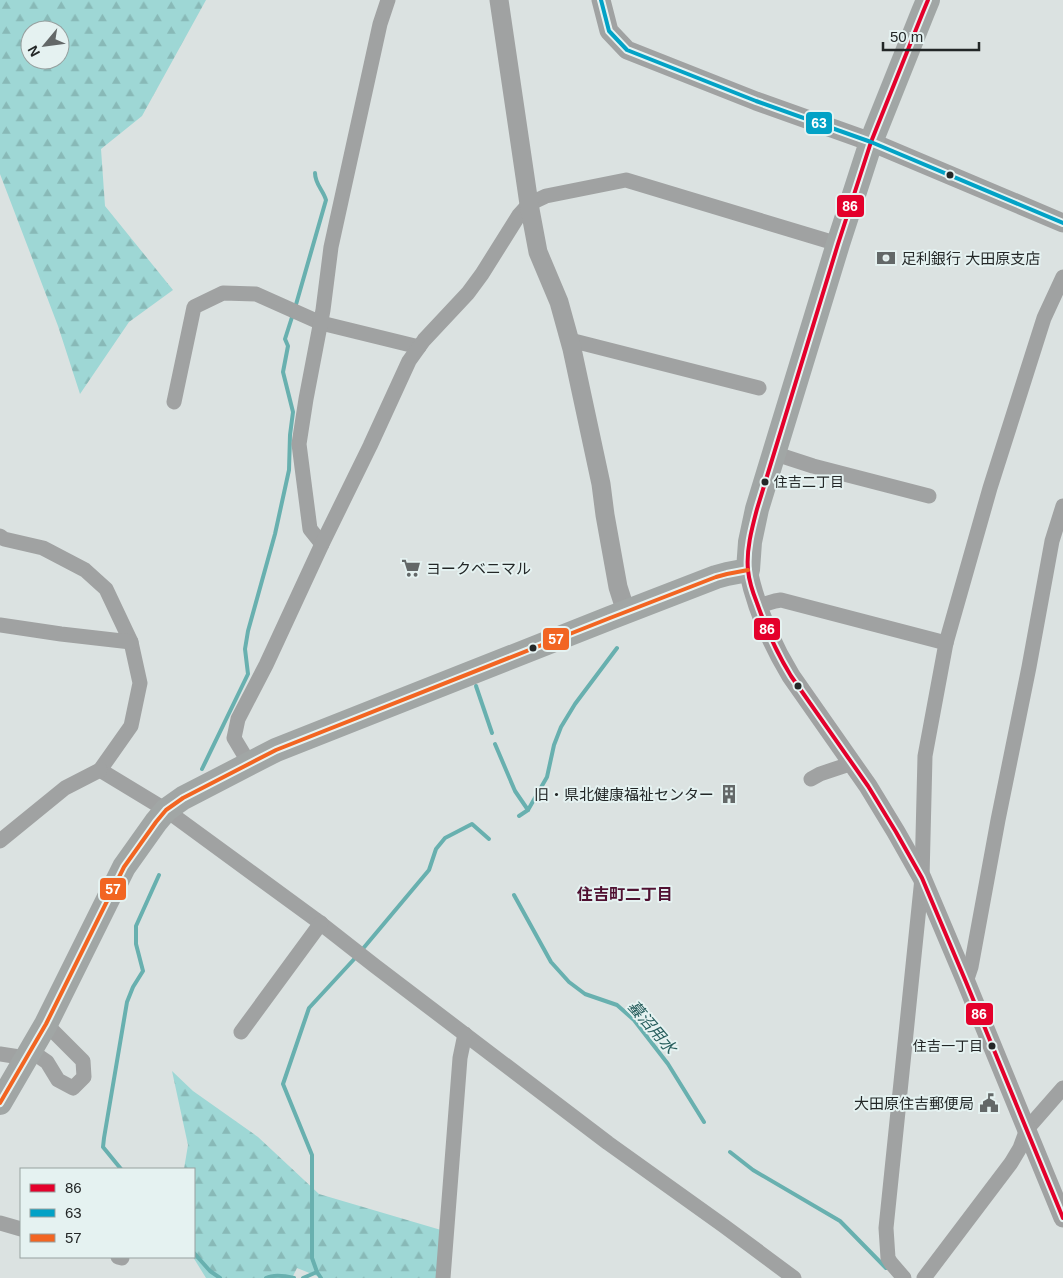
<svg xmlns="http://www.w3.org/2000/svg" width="1063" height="1278" font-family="Arial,'Noto Sans JP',sans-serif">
  <defs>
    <pattern id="forest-firs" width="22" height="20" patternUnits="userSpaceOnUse" patternTransform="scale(1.25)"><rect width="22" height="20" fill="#9ed7d5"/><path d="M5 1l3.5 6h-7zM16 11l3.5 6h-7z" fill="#88b9b7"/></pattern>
  </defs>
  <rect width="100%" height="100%" fill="#dbe2e1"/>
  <!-- forest -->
  <g fill="url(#forest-firs)" fill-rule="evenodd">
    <path d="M0,0H206L142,116L101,149L105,206L173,290L129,322L80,394L58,326L0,174ZM30,30H60V60H30Z"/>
    <polygon points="172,1071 193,1091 258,1137 319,1194 441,1230 438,1278 322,1278 297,1268 292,1278 206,1278 193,1257 194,1257 194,1169 184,1169 188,1145"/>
  </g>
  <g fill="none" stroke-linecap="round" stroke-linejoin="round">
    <!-- stream -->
    <g stroke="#68b0af" stroke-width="4">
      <path d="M295,308L326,200C323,190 315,184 315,173"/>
      <polyline points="476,686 492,733"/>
      <polyline points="495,744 515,791 528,810"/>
      <polyline points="202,769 248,674 245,649 248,631 275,534 289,470 290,435 293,412 283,372 288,346 285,339 293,314"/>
      <polyline points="519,816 528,810 547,777 554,745 561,727 575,704 617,648"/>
      <polyline points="514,895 551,962 569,982 585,994 617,1005 634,1020 668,1064 704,1122"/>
      <polyline points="361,951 429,870 436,849 445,838 472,824 489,839"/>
      <polyline points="730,1152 753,1170 840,1221 886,1268"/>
      <polyline points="121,1169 103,1147 104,1138 127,1002 133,987 143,971 136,944 136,926 159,875"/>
      <polyline points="194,1253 210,1271 220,1278"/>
      <path d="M266,1278C274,1274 286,1276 294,1278"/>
      <polyline points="303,1278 317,1272"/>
      <polyline points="321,1278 317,1272 312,1258 312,1155 283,1084 309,1008 357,956"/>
    </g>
    <!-- minor -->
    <g stroke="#a0a2a2" stroke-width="15">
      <polyline points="570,340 759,388"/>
      <polyline points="174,402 194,307 223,293 256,294 321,323 419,347"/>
      <polyline points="773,453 813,466 929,496"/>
      <polyline points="0,536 4,539 43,548 85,570 106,589 131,642 140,683 131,726 100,770 166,810 315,919 375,966 608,1143 724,1226 794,1278"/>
      <polyline points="322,544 310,529 299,444 306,399 323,310 331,247 380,24 388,0"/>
      <polyline points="758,606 775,601 781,600 946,643"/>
      <polyline points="0,625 61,634 131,642"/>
      <polyline points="249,763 234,738 238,719 266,665 322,544 370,446 409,361 424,340 468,293 482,274 519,215 529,204 546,196 626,180 838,244"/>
      <polyline points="811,779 820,774 853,763"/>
      <polyline points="0,841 65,788 100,770"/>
      <polyline points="966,982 971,967 998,820 1029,667 1052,541 1063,506"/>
      <polyline points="241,1032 321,923"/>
      <polyline points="31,1051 47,1062 58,1080 73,1088 84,1077 83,1061 46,1024"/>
      <polyline points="0,1054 26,1058"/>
      <polyline points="0,1223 21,1229"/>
      <polyline points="118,1257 122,1258"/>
      <polyline points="443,1278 460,1058 465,1034"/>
      <polyline points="904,1278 891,1263 888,1258 886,1228 922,878 925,756 946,643 990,488 1044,318 1063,277"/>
      <polyline points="924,1278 1011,1163 1020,1148 1027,1129 1063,1088"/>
    </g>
    <!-- tertiary -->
    <g stroke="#a0a2a2" stroke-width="19">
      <polyline points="499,0 529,204 538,252 559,302 572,349 601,484 605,515 618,587 626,612"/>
      <polyline points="601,0 609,31 627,50 756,101 871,142 1063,223"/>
      <path d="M748,570C756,608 771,643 791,676L868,786L896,832L922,878L966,982L1063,1218"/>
    </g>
    <!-- primary -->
    <polyline stroke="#a1a6a5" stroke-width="24" points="0,1103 46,1024 124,867 156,822 166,810 183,798 276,750 610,618 716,577 727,574 748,570 750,542 757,509 838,244 871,142 923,12 928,0"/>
    <!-- bus-1 casing -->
    <g stroke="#e5f2f1" stroke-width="8">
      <path id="bus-1" d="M928,0L923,12L871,142L838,244L757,509C752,528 746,550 748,570C749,581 753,593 757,603C766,629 777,653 791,676L868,786L896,832L922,878L966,982L1063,1218"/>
    </g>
    <!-- bus-2 casing -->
    <g stroke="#e5f2f1" stroke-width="8">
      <polyline id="bus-2" points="601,0 609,31 627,50 756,101 871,142 1063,223"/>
    </g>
    <!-- bus-3 casing -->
    <g stroke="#e5f2f1" stroke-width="8">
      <polyline id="bus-3" points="0,1103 46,1024 124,867 156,822 166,810 183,798 276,750 610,618 716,577 727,574 748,570"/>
    </g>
    <!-- bus-1 -->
    <use href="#bus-1" stroke="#e4002b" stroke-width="4"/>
    <!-- bus-2 -->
    <use href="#bus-2" stroke="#02a2c6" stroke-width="4"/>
    <!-- bus-3 -->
    <use href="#bus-3" stroke="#f26522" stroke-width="4"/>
  </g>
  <!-- icons -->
  <defs>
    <g id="bank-bare" transform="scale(1.5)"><path d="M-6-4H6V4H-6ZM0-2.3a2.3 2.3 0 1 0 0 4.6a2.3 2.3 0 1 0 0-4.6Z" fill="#636868" stroke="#e5f2f1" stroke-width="2.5" paint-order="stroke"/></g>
    <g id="supermarket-bare" transform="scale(1.5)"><path d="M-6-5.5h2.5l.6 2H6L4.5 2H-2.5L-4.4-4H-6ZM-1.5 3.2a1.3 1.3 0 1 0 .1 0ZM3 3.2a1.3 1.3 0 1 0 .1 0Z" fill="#636868" stroke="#e5f2f1" stroke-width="2.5" paint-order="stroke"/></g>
    <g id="building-bare" transform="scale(1.5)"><path d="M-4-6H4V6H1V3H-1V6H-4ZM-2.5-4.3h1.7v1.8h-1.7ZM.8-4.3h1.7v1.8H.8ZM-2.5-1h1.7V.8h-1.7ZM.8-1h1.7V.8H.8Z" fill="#636868" stroke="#e5f2f1" stroke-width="2.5" paint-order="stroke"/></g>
    <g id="civic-bare" transform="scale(1.5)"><path d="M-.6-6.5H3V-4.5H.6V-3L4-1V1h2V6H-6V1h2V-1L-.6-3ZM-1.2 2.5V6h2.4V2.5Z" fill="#636868" stroke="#e5f2f1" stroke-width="2.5" paint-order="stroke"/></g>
  </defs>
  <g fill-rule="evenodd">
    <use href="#bank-bare" x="886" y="258"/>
    <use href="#supermarket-bare" x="411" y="568"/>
    <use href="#building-bare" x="729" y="794"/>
    <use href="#civic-bare" x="989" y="1103"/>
  </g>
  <!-- markers -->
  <g fill="#232727" stroke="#e5f2f1" stroke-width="2">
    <circle cx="950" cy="175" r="4.5"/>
    <circle cx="765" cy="482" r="4.5"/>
    <circle cx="533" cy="648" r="4.5"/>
    <circle cx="798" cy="686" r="4.5"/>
    <circle cx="992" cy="1046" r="4.5"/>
  </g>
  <g text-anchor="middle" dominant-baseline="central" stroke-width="4" stroke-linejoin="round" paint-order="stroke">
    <!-- bus labels -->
    <g font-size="14" fill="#232727" stroke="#e5f2f1" text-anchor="start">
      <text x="774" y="482">住吉二丁目</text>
      <text x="983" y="1046" text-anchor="end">住吉一丁目</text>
    </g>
    <!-- poi labels -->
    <g font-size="15" fill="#232727" stroke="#e5f2f1" text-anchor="start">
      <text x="901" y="258">足利銀行 大田原支店</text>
      <text x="426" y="568">ヨークベニマル</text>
      <text x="714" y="794" text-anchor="end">旧・県北健康福祉センター</text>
      <text x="974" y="1103" text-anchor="end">大田原住吉郵便局</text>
    </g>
    <!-- neighbourhood labels -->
    <g font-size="16" font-weight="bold" fill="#501031" stroke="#e5f2f1">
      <text x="625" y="894">住吉町二丁目</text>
    </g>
    <!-- water labels -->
    <g font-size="16" font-style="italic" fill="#275e5d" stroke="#e5f2f1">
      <text transform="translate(652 1027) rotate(49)">蟇沼用水</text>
    </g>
  </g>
  <g stroke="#e5f2f1" stroke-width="2">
    <rect x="805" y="111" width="28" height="24" rx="5" fill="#02a2c6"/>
    <rect x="836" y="194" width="29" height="24" rx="5" fill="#e4002b"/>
    <rect x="753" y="617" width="28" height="24" rx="5" fill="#e4002b"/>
    <rect x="542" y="627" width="28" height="24" rx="5" fill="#f26522"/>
    <rect x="99" y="877" width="28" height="24" rx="5" fill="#f26522"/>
    <rect x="965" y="1002" width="29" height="24" rx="5" fill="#e4002b"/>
  </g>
  <g font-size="14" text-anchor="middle" font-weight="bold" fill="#fff">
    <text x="819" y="128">63</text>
    <text x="850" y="211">86</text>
    <text x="767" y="634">86</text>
    <text x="556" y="644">57</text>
    <text x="113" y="894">57</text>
    <text x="979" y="1019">86</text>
  </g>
  <!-- legend -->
  <rect x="20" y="1168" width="175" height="90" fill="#e5f2f1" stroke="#97a1a0"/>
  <rect x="30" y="1184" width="25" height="8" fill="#e4002b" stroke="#97a1a0"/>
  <text x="65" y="1193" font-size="15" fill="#232727">86</text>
  <rect x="30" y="1209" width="25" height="8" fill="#02a2c6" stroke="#97a1a0"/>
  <text x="65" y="1218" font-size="15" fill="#232727">63</text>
  <rect x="30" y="1234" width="25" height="8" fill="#f26522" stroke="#97a1a0"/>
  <text x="65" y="1243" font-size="15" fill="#232727">57</text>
  <!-- north arrow -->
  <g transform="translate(45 45) rotate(241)"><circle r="24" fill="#e5f2f1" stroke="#97a1a0"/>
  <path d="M0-4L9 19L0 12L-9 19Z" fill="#636868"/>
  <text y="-8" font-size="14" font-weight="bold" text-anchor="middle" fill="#232727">N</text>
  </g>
  <!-- scale -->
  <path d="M883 42v8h96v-8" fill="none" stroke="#232727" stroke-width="2.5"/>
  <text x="890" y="42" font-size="15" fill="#232727" stroke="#e5f2f1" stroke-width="4" paint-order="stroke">50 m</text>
</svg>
